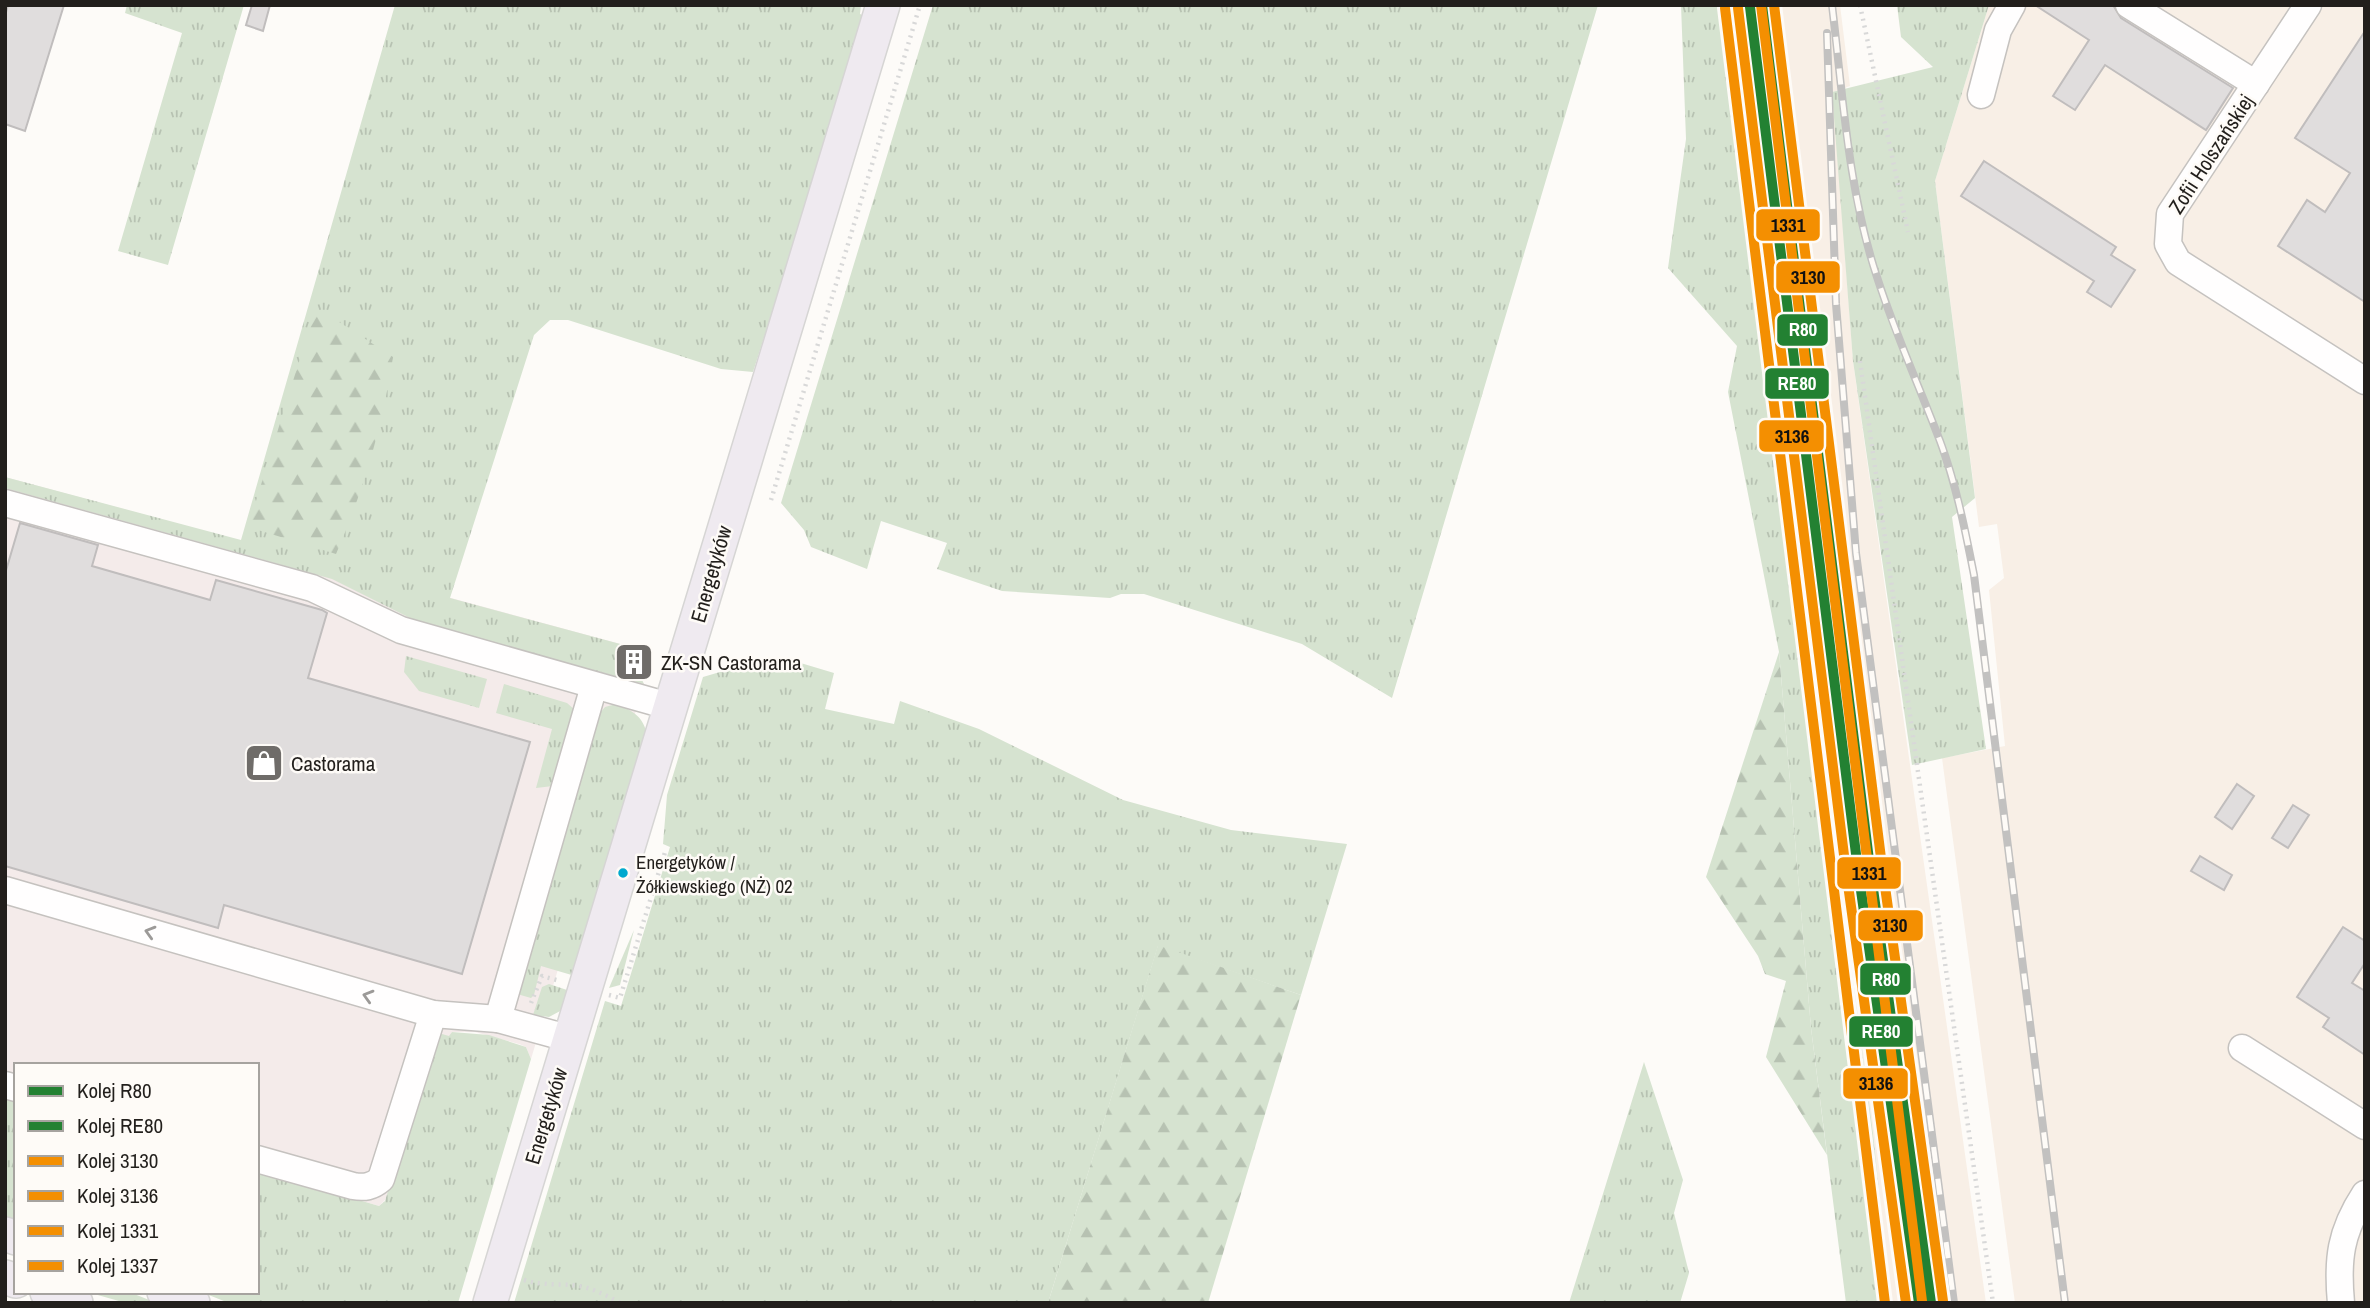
<svg xmlns="http://www.w3.org/2000/svg" width="2370" height="1308" font-family="'Archivo Narrow',sans-serif">
  <defs>
    <pattern id="grass-tufts" width="24" height="20" patternUnits="userSpaceOnUse" patternTransform="scale(1.75)"><rect width="24" height="20" fill="#d6e3d0"/><path d="M3 7l-1-3M5 7V3M7 7l1-3M15 17l-1-3M17 17v-4M19 17l1-3" fill="none" stroke="#b7c2b2"/></pattern>
    <pattern id="forest-firs" width="22" height="20" patternUnits="userSpaceOnUse" patternTransform="scale(1.75)"><rect width="22" height="20" fill="#d6e3d0"/><path d="M5 1l3.5 6h-7zM16 11l3.5 6h-7z" fill="#b7c2b2"/></pattern>
  </defs>
  <rect width="100%" height="100%" fill="#fdfbf8"/>
  <!-- commercial -->
  <polygon fill="#f4ebea" points="5,477 624,645 644,684 531,1059 526,1047 519,1044 475,1032 452,1032 385,1200 379,1206 257,1170 257,1065 16,1065 16,1099 5,1096"/>
  <!-- built -->
  <g fill="#f8efe6">
    <polygon points="1724,5 1840,5 1850,86 1833,92 1853,361 1986,1303 1891,1303 1873,1133"/>
    <polygon points="1989,5 2365,5 2365,1303 2015,1303 1942,758 2005,746 1989,590 2004,578 1997,524 1979,527 1935,181"/>
  </g>
  <!-- grass -->
  <g fill="url(#grass-tufts)">
    <polygon points="127,5 244,5 168,265 118,251 182,33 125,13"/>
    <polygon points="395,5 861,5 860,14 867,17 753,372 721,369 568,320 550,320 534,335 450,598 624,645 644,684 416,621 332,579 5,488 5,477 241,540"/>
    <polygon points="933,5 1598,5 1392,698 1302,644 1144,594 1121,594 1110,598 1002,591 937,569 947,543 881,521 867,569 811,547 804,530 781,503"/>
    <polygon points="1681,5 1724,5 1873,1133 1891,1303 1846,1303 1811,1028 1779,652 1728,392 1737,346 1668,268 1686,139"/>
    <polygon points="1897,5 1989,5 1935,181 1975,498 1952,517 1986,749 1912,765 1853,361 1832,92 1933,67 1901,37"/>
    <polygon points="406,656 487,679 479,708 419,691 404,672"/>
    <polygon points="784,658 834,673 825,709 894,724 900,701 979,729 1123,800 1231,830 1347,844 1301,995 1158,946 1048,1303 514,1303 605,1001 621,1006 670,847 663,844 667,795 703,677 764,659"/>
    <polygon points="504,684 567,703 575,710 553,786 536,788 552,729 496,713"/>
    <path d="M616,704C632,710 644,717 647,735L575,976L541,966L534,995L531,998L517,994L600,713L605,707Z"/>
    <polygon points="634,930 620,985 609,988 612,981"/>
    <polygon points="549,984 570,991 562,1010 549,1017 533,1015 542,987"/>
    <polygon points="435,1032 449,1036 452,1032 489,1035 526,1047 531,1059 458,1303 229,1303 201,1292 257,1292 257,1170 379,1206 385,1201"/>
    <polygon points="1644,1062 1683,1180 1674,1213 1689,1273 1680,1303 1569,1303"/>
    <polygon points="5,1096 16,1099 16,1224 5,1220"/>
    <polygon points="87,1292 129,1292 157,1303 126,1303"/>
  </g>
  <!-- forest -->
  <g fill="url(#forest-firs)">
    <path d="M314,313L333,318L393,357C382,428 364,489 336,554L248,527Z"/>
    <polygon points="1779,652 1811,1028 1827,1155 1766,1057 1786,981 1765,974 1758,956 1706,877"/>
    <polygon points="1158,945 1301,995 1208,1303 1048,1303"/>
  </g>
  <!-- building -->
  <g fill="#e0dddd" stroke="#c0bdbd" stroke-width="2">
    <polygon points="8,5 64,5 25,131 5,124 5,16"/>
    <polygon points="252,5 270,5 263,31 246,25"/>
    <polygon points="2035,5 2113,5 2121,18 2233,88 2206,130 2105,65 2075,110 2053,96 2089,40"/>
    <polygon points="2365,31 2365,302 2278,246 2307,200 2325,212 2350,173 2295,138"/>
    <polygon points="1984,161 2116,247 2111,255 2135,270 2111,307 2087,292 2094,281 1961,196"/>
    <polygon points="20,523 98,545 92,566 210,600 216,580 322,610 327,613 308,678 530,742 462,974 224,905 218,928 5,866 5,574"/>
    <polygon points="2237,784 2254,796 2232,829 2215,817"/>
    <polygon points="2293,805 2309,815 2288,848 2272,838"/>
    <polygon points="2200,856 2232,875 2224,890 2191,871"/>
    <polygon points="2343,927 2365,941 2365,963 2352,983 2365,991 2365,1055 2323,1027 2329,1018 2297,997"/>
  </g>
  <g fill="none" stroke-linecap="round" stroke-linejoin="round">
    <!-- minor casing -->
    <g stroke="#c5c2bf" stroke-width="29">
      <g id="minor">
        <polyline points="2129,5 2256,84"/>
        <polyline points="2308,5 2170,214 2168,244 2178,262 2365,381"/>
        <polyline points="1981,95 1998,30 2012,5"/>
        <polyline points="5,503 312,588 401,630 672,707"/>
        <polyline points="5,890 433,1014 498,1019 571,1039"/>
        <polyline points="498,1019 594,686"/>
        <polyline points="2242,1048 2365,1126"/>
        <polyline points="5,1085 16,1088"/>
        <path d="M257,1159L353,1186C364,1188 372,1187 381,1179L433,1014"/>
        <path d="M2341,1303C2337,1260 2340,1232 2365,1194"/>
      </g>
    </g>
    <!-- major casing -->
    <g stroke="#d6d5d4" stroke-width="36">
      <g id="major">
        <polyline points="5,1234 16,1238"/>
        <polyline points="5,1277 16,1281"/>
        <polyline points="47,1292 76,1303"/>
        <polyline points="164,1292 193,1303"/>
        <polyline points="490,1303 883,5"/>
      </g>
    </g>
    <!-- path -->
    <g stroke="#d8d8d8" stroke-width="4.5" stroke-dasharray="2 5" stroke-linecap="butt">
      <polyline points="1860,5 1908,232"/>
      <polyline points="1860,361 1993,1303"/>
      <polyline points="771,500 920,5"/>
      <polyline points="609,995 620,998 666,849"/>
      <polyline points="531,1003 542,976 560,981"/>
      <path d="M524,1280C543,1286 560,1283 579,1286C595,1289 607,1296 621,1303"/>
    </g>
    <!-- minor -->
    <use href="#minor" stroke="#fffefe" stroke-width="26"/>
    <!-- major -->
    <use href="#major" stroke="#efeaf0" stroke-width="33"/>
    <!-- rail casing -->
    <g stroke="#c2c1c0" stroke-width="8">
      <g id="rail">
        <path d="M1832,5C1843,96 1848,190 1877,277C1895,333 1919,386 1940,441C1956,484 1965,529 1974,575L2065,1303"/>
        <polyline points="1827,33 1836,304 1856,553 1954,1303"/>
      </g>
    </g>
    <!-- rail -->
    <use href="#rail" stroke="#fefbf7" stroke-width="5" stroke-dasharray="16" stroke-linecap="butt"/>
    <!-- rail-1 casing -->
    <g stroke="#fefbf7" stroke-width="16">
      <polyline id="rail-1" points="1762,5 1869,860 1931,1303"/>
    </g>
    <!-- rail-2 casing -->
    <g stroke="#fefbf7" stroke-width="16">
      <polyline id="rail-2" points="1750,7 1857,862 1919,1303"/>
    </g>
    <!-- rail-3 casing -->
    <g stroke="#fefbf7" stroke-width="16">
      <polyline id="rail-3" points="1774,5 1881,858 1943,1301"/>
    </g>
    <!-- rail-4 casing -->
    <g stroke="#fefbf7" stroke-width="16">
      <polyline id="rail-4" points="1738,8 1845,863 1906,1303"/>
    </g>
    <!-- rail-5 casing -->
    <g stroke="#fefbf7" stroke-width="16">
      <polyline id="rail-5" points="1761,5 1922,1301"/>
    </g>
    <!-- rail-6 casing -->
    <g stroke="#fefbf7" stroke-width="16">
      <polyline id="rail-6" points="1725,8 1885,1303"/>
    </g>
    <!-- rail-1 -->
    <use href="#rail-1" stroke="#238132" stroke-width="10"/>
    <!-- rail-2 -->
    <use href="#rail-2" stroke="#238132" stroke-width="10"/>
    <!-- rail-3 -->
    <use href="#rail-3" stroke="#f48f01" stroke-width="10"/>
    <!-- rail-4 -->
    <use href="#rail-4" stroke="#f48f01" stroke-width="10"/>
    <!-- rail-5 -->
    <use href="#rail-5" stroke="#f48f01" stroke-width="10"/>
    <!-- rail-6 -->
    <use href="#rail-6" stroke="#f48f01" stroke-width="10"/>
  </g>
  <!-- one-way arrows -->
  <defs><path id="oneway-chevron" d="M-2-3.5L2.5 0L-2 3.5" fill="none" stroke-width="1.6" stroke-linecap="round" stroke-linejoin="round" transform="scale(1.75)"/></defs>
  <g stroke="#9c9a98">
    <use href="#oneway-chevron" transform="translate(150 932) rotate(-164)"/>
    <use href="#oneway-chevron" transform="translate(368 996) rotate(-164)"/>
  </g>
  <!-- icons -->
  <defs>
    <g id="building-square" transform="scale(2.0125)"><rect x="-9" y="-9" width="18" height="18" rx="4" fill="#6f6c69" stroke="#fefbf7"/><path d="M-4-6H4V6H1V3H-1V6H-4ZM-2.5-4.3h1.7v1.8h-1.7ZM.8-4.3h1.7v1.8H.8ZM-2.5-1h1.7V.8h-1.7ZM.8-1h1.7V.8H.8Z" fill="#fff"/></g>
    <g id="shop-square" transform="scale(2.0125)"><rect x="-9" y="-9" width="18" height="18" rx="4" fill="#6f6c69" stroke="#fefbf7"/><path d="M-5-2.5h2.3a2.7 3.5 0 0 1 5.4 0H5L5.5 6h-11ZM-1.5-2.5h3a1.5 2.3 0 0 0-3 0Z" fill="#fff"/></g>
  </defs>
  <g fill-rule="evenodd">
    <use href="#building-square" x="634" y="662"/>
    <use href="#shop-square" x="264" y="763"/>
  </g>
  <!-- markers -->
  <circle fill="#00a9ce" stroke="#fefbf7" stroke-width="2.5" cx="623" cy="873" r="6"/>
  <g text-anchor="middle" dominant-baseline="central" stroke-width="5" stroke-linejoin="round" paint-order="stroke">
    <!-- bus labels -->
    <g font-size="19" fill="#221f1c" stroke="#fefbf7" text-anchor="start">
      <text x="636" y="862">Energetyków /<tspan x="636" dy="24">Żółkiewskiego (NŻ) 02</tspan></text>
    </g>
    <!-- street labels -->
    <g font-size="21" fill="#221f1c" stroke="#fefbf7">
      <text transform="translate(2211 154) rotate(-57)">Zofii Holszańskiej</text>
      <text transform="translate(711 574) rotate(-74)">Energetyków</text>
      <text transform="translate(546 1116) rotate(-73)">Energetyków</text>
    </g>
    <!-- poi labels -->
    <g font-size="21" fill="#221f1c" stroke="#fefbf7" text-anchor="start">
      <text x="661" y="662">ZK-SN Castorama</text>
      <text x="291" y="763">Castorama</text>
    </g>
  </g>
  <g stroke="#fefbf7" stroke-width="2.5">
    <rect x="1755" y="208" width="66" height="34" rx="7" fill="#f48f01"/>
    <rect x="1775" y="260" width="66" height="34" rx="7" fill="#f48f01"/>
    <rect x="1776" y="313" width="53" height="34" rx="7" fill="#238132"/>
    <rect x="1764" y="367" width="66" height="33" rx="7" fill="#238132"/>
    <rect x="1758" y="419" width="67" height="34" rx="7" fill="#f48f01"/>
    <rect x="1836" y="856" width="66" height="34" rx="7" fill="#f48f01"/>
    <rect x="1857" y="909" width="67" height="33" rx="7" fill="#f48f01"/>
    <rect x="1859" y="962" width="53" height="34" rx="7" fill="#238132"/>
    <rect x="1848" y="1015" width="66" height="33" rx="7" fill="#238132"/>
    <rect x="1842" y="1067" width="67" height="33" rx="7" fill="#f48f01"/>
  </g>
  <g font-size="19" text-anchor="middle" font-weight="bold" fill="#fff">
    <text x="1803" y="336">R80</text>
    <text x="1797" y="390">RE80</text>
    <text x="1886" y="986">R80</text>
    <text x="1881" y="1038">RE80</text>
  </g>
  <g font-size="19" text-anchor="middle" font-weight="bold" fill="#111">
    <text x="1788" y="232">1331</text>
    <text x="1808" y="284">3130</text>
    <text x="1792" y="443">3136</text>
    <text x="1869" y="880">1331</text>
    <text x="1890" y="932">3130</text>
    <text x="1876" y="1090">3136</text>
  </g>
  <!-- border -->
  <rect width="2370" height="1308" fill="none" stroke="#221f1c" stroke-width="14"/>
  <!-- legend -->
  <rect x="14" y="1063" width="245" height="231" fill="#fefbf7" stroke="#a6a39f" stroke-width="2"/>
  <rect x="28" y="1086" width="35" height="10" fill="#238132" stroke="#a6a39f" stroke-width="2"/>
  <text x="77" y="1098" font-size="21" fill="#221f1c">Kolej R80</text>
  <rect x="28" y="1121" width="35" height="10" fill="#238132" stroke="#a6a39f" stroke-width="2"/>
  <text x="77" y="1133" font-size="21" fill="#221f1c">Kolej RE80</text>
  <rect x="28" y="1156" width="35" height="10" fill="#f48f01" stroke="#a6a39f" stroke-width="2"/>
  <text x="77" y="1168" font-size="21" fill="#221f1c">Kolej 3130</text>
  <rect x="28" y="1191" width="35" height="10" fill="#f48f01" stroke="#a6a39f" stroke-width="2"/>
  <text x="77" y="1203" font-size="21" fill="#221f1c">Kolej 3136</text>
  <rect x="28" y="1226" width="35" height="10" fill="#f48f01" stroke="#a6a39f" stroke-width="2"/>
  <text x="77" y="1238" font-size="21" fill="#221f1c">Kolej 1331</text>
  <rect x="28" y="1261" width="35" height="10" fill="#f48f01" stroke="#a6a39f" stroke-width="2"/>
  <text x="77" y="1273" font-size="21" fill="#221f1c">Kolej 1337</text>
</svg>
